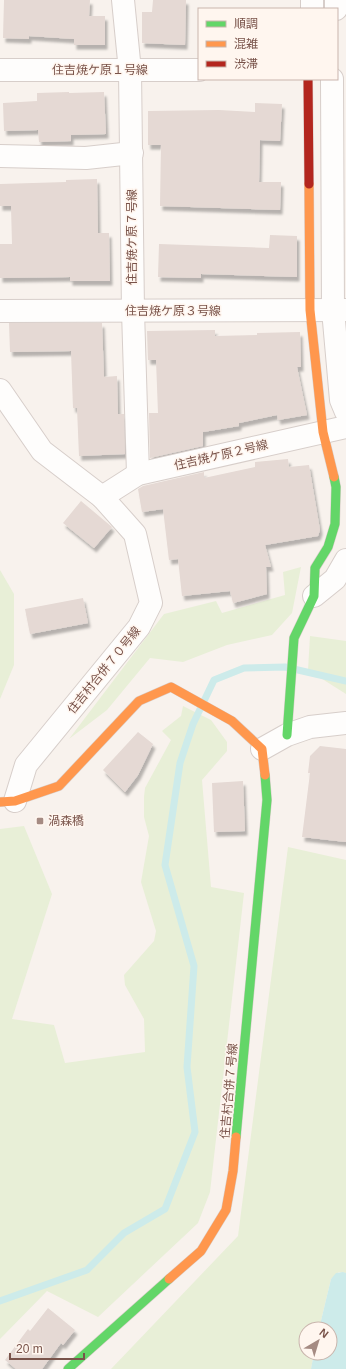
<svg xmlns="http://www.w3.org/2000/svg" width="346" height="1369" font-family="Arial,'Noto Sans JP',sans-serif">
  <defs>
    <filter id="shadow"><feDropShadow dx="2.5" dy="4.5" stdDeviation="1" flood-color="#0004"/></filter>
  </defs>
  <rect width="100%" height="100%" fill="#f8f2ed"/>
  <!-- green -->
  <g fill="#e8efd7">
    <polygon points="301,567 292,613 272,635 227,645 183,662 150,658 107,710 69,739 164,614 216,601 222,613 285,595 283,572"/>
    <polygon points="0,570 14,594 14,665 0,699"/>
    <polygon points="310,636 346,641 346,694 308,670"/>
    <polygon points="183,706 211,720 227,742 227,751 202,780 211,887 244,893 210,1192 198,1223 98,1317 47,1291 0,1339 0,829 24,826 52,894 12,1019 54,1025 65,1063 145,1052 144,1019 125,985 124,975 154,941 156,931 141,882 149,836 144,817 144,797 145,788 171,740 162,731 181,716"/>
    <polygon points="288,847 346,860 346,1273 339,1272 331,1279 319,1329 306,1329 306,1353 314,1353 311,1369 111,1369 238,1236"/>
  </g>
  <!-- water -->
  <polygon fill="#cdebea" points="343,1272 346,1273 346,1369 311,1369 314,1353 330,1353 330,1329 319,1329 331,1279 336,1273"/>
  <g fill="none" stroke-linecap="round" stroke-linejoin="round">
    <!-- stream -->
    <polyline stroke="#cdebea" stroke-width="7" points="0,1301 87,1270 124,1233 165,1209 195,1132 187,1067 194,966 165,865 180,763 193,724 214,680 244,668 285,667 346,681"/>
  </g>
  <!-- building -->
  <g fill="#e5d9d4" filter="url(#shadow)">
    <polygon points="4,0 90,0 89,16 105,16 105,45 74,45 74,39 29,36 29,39 3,38"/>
    <polygon points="153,0 186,0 185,45 142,43 142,12 152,12"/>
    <polygon points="69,92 69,93 104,92 106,134 71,135 71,141 39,142 38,130 4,131 3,103 37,101 37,93"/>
    <polygon points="255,103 282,104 280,141 260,140 259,182 281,182 280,210 160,206 161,145 148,145 148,111 219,110 255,112"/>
    <polygon points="97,179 98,233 109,233 110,281 70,281 70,277 0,278 0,244 12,244 11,206 0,206 0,184 66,182 66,180"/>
    <polygon points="270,235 297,236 297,277 201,274 201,278 158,277 159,244 269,248"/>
    <polygon points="9,323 102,323 104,377 117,376 118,414 124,414 125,454 79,456 77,408 73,408 71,351 10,352"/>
    <polygon points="215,330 215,336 257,335 257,333 300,332 301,367 297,367 307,415 278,420 277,415 239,423 239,426 203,432 203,446 150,458 149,413 158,413 156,360 148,360 147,331"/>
    <polygon points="288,459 289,467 309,465 320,530 318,536 265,545 271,567 266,567 267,594 233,603 230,591 182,596 178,559 169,560 163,509 142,512 138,489 143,486 204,472 204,478 255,467 255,462"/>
    <polygon points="81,501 112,527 94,548 63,523"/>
    <polygon points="83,598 88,623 30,634 25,609"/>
    <polygon points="138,732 153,744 138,775 125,792 103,770"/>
    <polygon points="320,746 346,749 346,842 302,837 310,773 308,773 310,756"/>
    <polygon points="243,781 245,831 214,832 212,783"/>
    <polygon points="48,1308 75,1330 63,1345 61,1343 42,1369 16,1369 5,1360 28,1329 30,1331"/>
  </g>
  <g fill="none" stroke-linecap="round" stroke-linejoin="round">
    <!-- street casing -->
    <g stroke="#d7ceca" stroke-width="24">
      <g id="street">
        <polyline points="123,0 130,71 133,311 138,474"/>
        <polyline points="312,9 312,0"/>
        <polyline points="336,9 336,0"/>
        <polyline points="0,70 199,70"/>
        <polyline points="332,79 333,310 341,400 346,412"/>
        <polyline points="0,156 86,158 132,153"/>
        <polyline points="0,311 346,310"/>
        <polyline points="0,390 42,451 102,497 135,534 151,603 139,627 26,765 15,801"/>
        <polyline points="102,497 138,474 346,427"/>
        <polyline points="314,596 335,579 346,560"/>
        <polyline points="262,749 287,735 310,727 346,723"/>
      </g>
    </g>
    <!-- fast casing -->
    <g stroke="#d9ceca" stroke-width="10">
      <g id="fast">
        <polyline points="287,735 294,638 314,596 315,568 328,547 335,524 336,487 334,477"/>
        <polyline points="236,1137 267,800 265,775"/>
        <polyline points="68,1369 169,1279"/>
      </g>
    </g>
    <!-- slow casing -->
    <g stroke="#d9ceca" stroke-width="10">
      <g id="slow">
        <polyline points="309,184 310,310 323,432 334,477"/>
        <polyline points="0,802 15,801 59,786 139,701 171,687 232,721 262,749 265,775"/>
        <polyline points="169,1279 201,1251 226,1210 233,1171 236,1137"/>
      </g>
    </g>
    <!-- jam casing -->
    <g stroke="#d9ceca" stroke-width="10">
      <polyline id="jam" points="308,79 309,184"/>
    </g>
    <!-- street -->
    <use href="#street" stroke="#fefdfc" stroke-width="22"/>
    <!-- fast -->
    <use href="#fast" stroke="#63d668" stroke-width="9"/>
    <!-- slow -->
    <use href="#slow" stroke="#ff974d" stroke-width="9"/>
    <!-- jam -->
    <use href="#jam" stroke="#b3261e" stroke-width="9"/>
  </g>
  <!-- markers -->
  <rect fill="#a58b83" stroke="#fff6ef" stroke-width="1.5" x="36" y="817" width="8" height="8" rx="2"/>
  <g text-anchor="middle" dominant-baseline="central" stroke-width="3" stroke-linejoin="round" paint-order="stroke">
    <!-- street labels -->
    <g font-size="12" fill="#79534a" stroke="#fff6ef">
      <text x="100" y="70">住吉焼ケ原１号線</text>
      <text transform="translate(132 237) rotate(-90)">住吉焼ケ原７号線</text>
      <text x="173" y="311">住吉焼ケ原３号線</text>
      <text transform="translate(221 455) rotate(-13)">住吉焼ケ原２号線</text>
      <text transform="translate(104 670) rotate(-51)">住吉村合併７０号線</text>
      <text transform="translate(229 1091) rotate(-85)">住吉村合併７号線</text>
    </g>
    <!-- poi labels -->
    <g font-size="12" fill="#79534a" stroke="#fff6ef" text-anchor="start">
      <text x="48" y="821">渦森橋</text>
    </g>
  </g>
  <!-- legend -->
  <rect x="198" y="8" width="140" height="72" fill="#fff6ef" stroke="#c9b5ad"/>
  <rect x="206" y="21" width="20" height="6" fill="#63d668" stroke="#c9b5ad"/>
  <text x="234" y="28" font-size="12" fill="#79534a">順調</text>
  <rect x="206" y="41" width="20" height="6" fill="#ff974d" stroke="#c9b5ad"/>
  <text x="234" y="48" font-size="12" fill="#79534a">混雑</text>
  <rect x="206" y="61" width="20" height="6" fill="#b3261e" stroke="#c9b5ad"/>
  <text x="234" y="68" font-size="12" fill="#79534a">渋滞</text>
  <!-- north arrow -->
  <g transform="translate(318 1341) rotate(38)"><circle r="19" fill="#fff6ef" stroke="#c9b5ad"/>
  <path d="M0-3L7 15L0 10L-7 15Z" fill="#a58b83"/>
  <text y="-6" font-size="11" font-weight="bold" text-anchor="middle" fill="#79534a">N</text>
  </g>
  <!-- scale -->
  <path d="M10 1353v6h74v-6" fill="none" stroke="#79534a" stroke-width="2"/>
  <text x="16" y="1353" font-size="12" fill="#79534a" stroke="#fff6ef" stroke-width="3" paint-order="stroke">20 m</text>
</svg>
